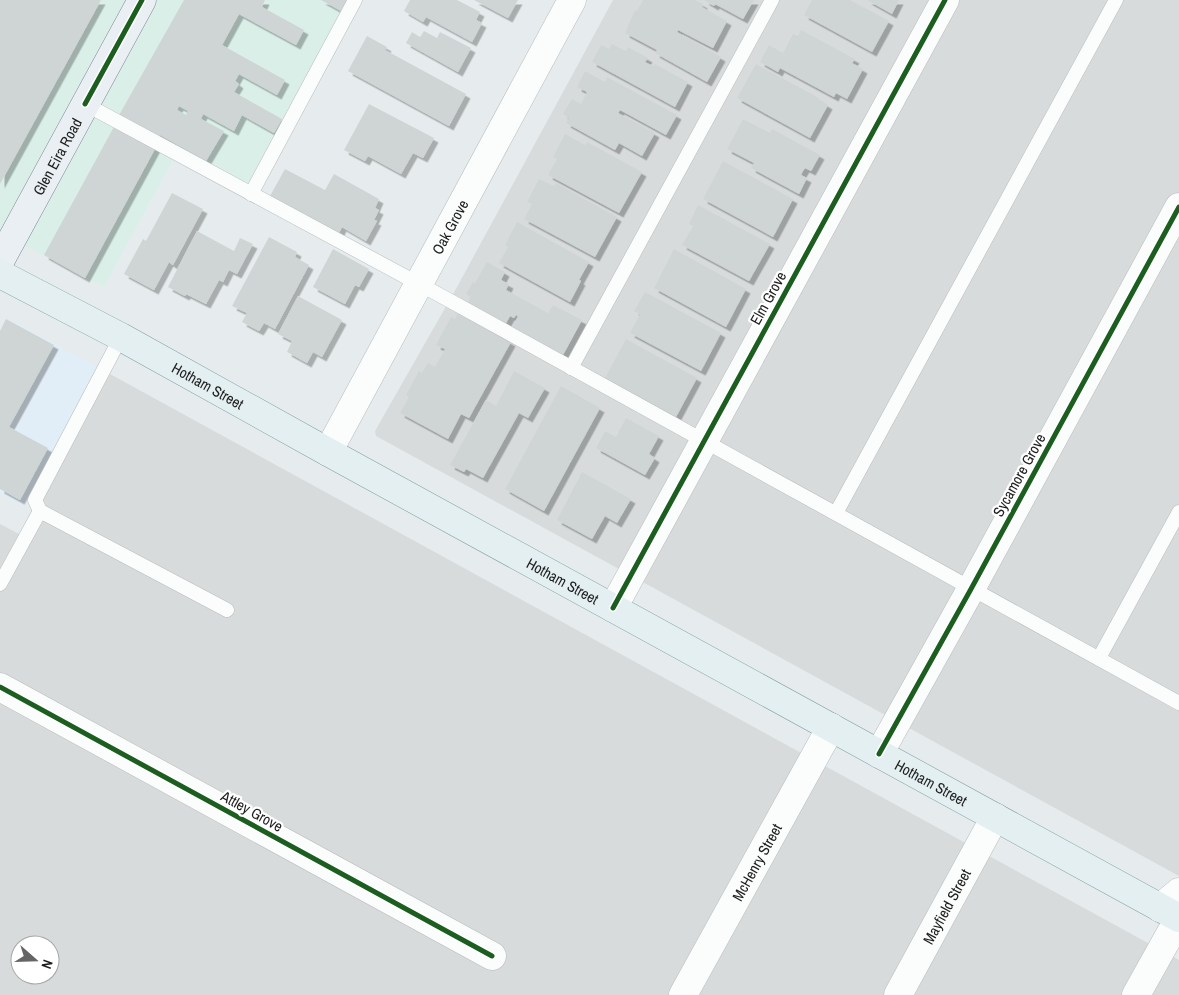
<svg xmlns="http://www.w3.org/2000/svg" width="1179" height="995" font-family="'Archivo Narrow',sans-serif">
  <defs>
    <filter id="shadow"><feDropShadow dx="4.5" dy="4.5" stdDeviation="0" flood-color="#0004"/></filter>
  </defs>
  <rect width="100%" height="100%" fill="#e6eced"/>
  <!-- residential -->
  <g fill="#d8dbdc" fill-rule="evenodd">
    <polygon points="613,0 1179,0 1179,876 376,436 375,431 457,287"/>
    <path d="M110,374L1179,960V995H0V524L21,535ZM20,945H50V975H20Z"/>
  </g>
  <!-- commercial -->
  <polygon fill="#daefe8" points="0,0 348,0 247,186 180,147 104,287 0,233"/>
  <!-- education -->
  <polygon fill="#e1edf7" points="15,322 99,368 24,506 0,493 0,331 3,325"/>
  <!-- building -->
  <g fill="#cfd5d5" fill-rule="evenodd" filter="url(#shadow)">
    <polygon points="0,0 101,0 0,184"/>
    <path d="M184,0H265L262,7L304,30L296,45L239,14L222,45L285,80L277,95L239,74L235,81L239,84L234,92L282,119L274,133L242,115L234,131L203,114L201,119L224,131L206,161L160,135L158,138L118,117ZM179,106L188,111L186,115L177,110Z"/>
    <polygon points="321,0 347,0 341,11"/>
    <polygon points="410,0 457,0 480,12 476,20 482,23 472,42 426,17 423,22 404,11"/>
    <polygon points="474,0 518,0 508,18"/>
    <polygon points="643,0 695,0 703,4 702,7 727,21 713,48 678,30 677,32 721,57 707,82 655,53 657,50 625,33 635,10 637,11"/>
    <polygon points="704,0 754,0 743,19 715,4 714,6"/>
    <polygon points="812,0 850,0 889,21 872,52 804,15"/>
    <polygon points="867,0 899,0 892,14"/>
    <polygon points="801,30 855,59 852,63 863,69 847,99 836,93 834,97 780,68 778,72 760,62 769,45 783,53 793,34 798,36"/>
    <polygon points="424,31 437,38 440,32 471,48 458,72 406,43 412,32 420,37"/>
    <polygon points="367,36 387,47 385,50 466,94 449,126 348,71"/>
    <polygon points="612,44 626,51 628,47 648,58 645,62 653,66 655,64 688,82 675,107 592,62 601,45 609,49"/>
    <polygon points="756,64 819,98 818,99 828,105 810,138 737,98"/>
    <polygon points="585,71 605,82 607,77 677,115 666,135 620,110 618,113 655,133 642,156 619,143 615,150 566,123 569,118 563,114 572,99 581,104 587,92 577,87"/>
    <polygon points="369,104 434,138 423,158 413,153 401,174 368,156 365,161 344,150"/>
    <polygon points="743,119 770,133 772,129 820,155 811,171 805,168 803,171 801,175 807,178 799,194 751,168 754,163 727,149"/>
    <polygon points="115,125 156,147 85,278 44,255"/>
    <polygon points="565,134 585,145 587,142 642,172 619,213 548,175 557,159 553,157"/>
    <polygon points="723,161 793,199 773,237 703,199"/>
    <polygon points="285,169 325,190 334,174 379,199 375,208 379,210 374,220 377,221 366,241 342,227 339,233 270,196"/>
    <polygon points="539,179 554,186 556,183 617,217 595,257 524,219 532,204 527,202"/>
    <polygon points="172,193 203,209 173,265 169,262 154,290 124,274 143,239 146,241"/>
    <polygon points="698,205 770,244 749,281 682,245 693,226 689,224"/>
    <polygon points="517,222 589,262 579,280 581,281 570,302 499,263 508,247 505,245"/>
    <polygon points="197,231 234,251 240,238 253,244 237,274 229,270 223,282 219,280 206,304 186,294 185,296 168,287"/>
    <polygon points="269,237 297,252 295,257 309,265 275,329 264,323 259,331 242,322 247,313 232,306"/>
    <polygon points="333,249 369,269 359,287 355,285 345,304 313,287"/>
    <polygon points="674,249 746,289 726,327 654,288"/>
    <polygon points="487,262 505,272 501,280 509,284 506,290 548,313 553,305 582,320 563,355 550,348 548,351 511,330 518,316 516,315 514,318 510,316 504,327 466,306 471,297 466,294 473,282 475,283"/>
    <polygon points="645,292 721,333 701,371 630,333 640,314 634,311"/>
    <polygon points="298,296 342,320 322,357 313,352 307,363 287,352 292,341 278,334"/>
    <polygon points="458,313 511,342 469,418 461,414 448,439 400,413 409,397 406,395 419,371 422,373 428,363 435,367 445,349 436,345 451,317 455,319"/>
    <polygon points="6,319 54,345 9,427 48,448 20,500 0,489 0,331"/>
    <polygon points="626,339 697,378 676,417 605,378"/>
    <polygon points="514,371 545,388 528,418 519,413 483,478 466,469 464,472 450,465 486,400 496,406"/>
    <polygon points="561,386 600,408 544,511 505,489"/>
    <polygon points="626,418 659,436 649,454 655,458 645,475 596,448 605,431 616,437"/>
    <polygon points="582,472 631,499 617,523 605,516 592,539 557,520"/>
  </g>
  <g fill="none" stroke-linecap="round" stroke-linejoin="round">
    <!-- lane casing -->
    <g stroke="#b9bcbd" stroke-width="15">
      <g id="lane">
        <polyline points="85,104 445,298 1179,703"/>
        <polyline points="251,194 355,0"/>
        <polyline points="571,368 772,0"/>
        <polyline points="40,511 35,500 121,337"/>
        <polyline points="836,513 1116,0"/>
        <polyline points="0,584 40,511 227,610"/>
        <polyline points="1099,658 1179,512"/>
      </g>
    </g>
    <!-- street casing -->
    <g stroke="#b9bcbd" stroke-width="29">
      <g id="street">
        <path id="s1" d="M328,452L572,0"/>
        <polyline points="613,608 945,0"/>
        <polyline points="0,687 492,956"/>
        <polyline points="879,754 971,589 1179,207"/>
        <polyline points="1160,908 1179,892"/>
        <path id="s2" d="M683,995L831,727"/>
        <path id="s3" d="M898,995L995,817"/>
        <polyline points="1136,995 1179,918"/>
      </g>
    </g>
    <!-- secondary casing -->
    <g stroke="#7e8898" stroke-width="29">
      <g id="secondary">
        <path id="s4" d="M0,261L142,0"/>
      </g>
    </g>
    <!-- primary casing -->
    <g stroke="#829da3" stroke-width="29">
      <g id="primary">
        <path id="s5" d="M0,274L121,337L328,452L1179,918"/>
      </g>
    </g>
    <!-- lane -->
    <use href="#lane" stroke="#fbfcfc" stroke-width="14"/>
    <!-- street -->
    <use href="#street" stroke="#fbfcfc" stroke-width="28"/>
    <!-- secondary -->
    <use href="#secondary" stroke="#eaeff4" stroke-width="28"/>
    <!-- primary -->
    <use href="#primary" stroke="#e3eff1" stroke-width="28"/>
    <!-- cycleway casing -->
    <g stroke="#fff" stroke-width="8">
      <g id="cycleway">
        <polyline points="85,104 142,0"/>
        <polyline points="613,608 945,0"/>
        <polyline points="0,687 492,956"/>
        <polyline points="879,754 971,589 1179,207"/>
      </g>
    </g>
    <!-- cycleway -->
    <use href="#cycleway" stroke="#1b5e20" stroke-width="5"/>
  </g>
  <g text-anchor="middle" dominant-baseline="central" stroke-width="4.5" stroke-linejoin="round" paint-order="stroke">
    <!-- street labels -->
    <g font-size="15" fill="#1e1e1e" stroke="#fff">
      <text stroke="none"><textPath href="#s4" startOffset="119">Glen Eira Road</textPath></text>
      <text stroke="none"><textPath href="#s1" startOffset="256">Oak Grove</textPath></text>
      <text transform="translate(768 298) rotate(-61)">Elm Grove</text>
      <text stroke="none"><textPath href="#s5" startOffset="236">Hotham Street</textPath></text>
      <text transform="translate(1019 475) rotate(-61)">Sycamore Grove</text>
      <text stroke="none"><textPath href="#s5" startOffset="641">Hotham Street</textPath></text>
      <text stroke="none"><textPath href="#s5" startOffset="1061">Hotham Street</textPath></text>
      <text transform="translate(252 811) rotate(29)">Attley Grove</text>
      <text stroke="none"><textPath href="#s2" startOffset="152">McHenry Street</textPath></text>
      <text stroke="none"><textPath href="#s3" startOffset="101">Mayfield Street</textPath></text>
    </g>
  </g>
  <!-- north arrow -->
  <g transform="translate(35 960) rotate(110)"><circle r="24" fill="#ffffff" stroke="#a5a5a5"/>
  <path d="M0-4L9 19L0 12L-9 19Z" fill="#646666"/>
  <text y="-8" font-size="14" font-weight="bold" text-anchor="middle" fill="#1e1e1e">N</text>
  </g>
</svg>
